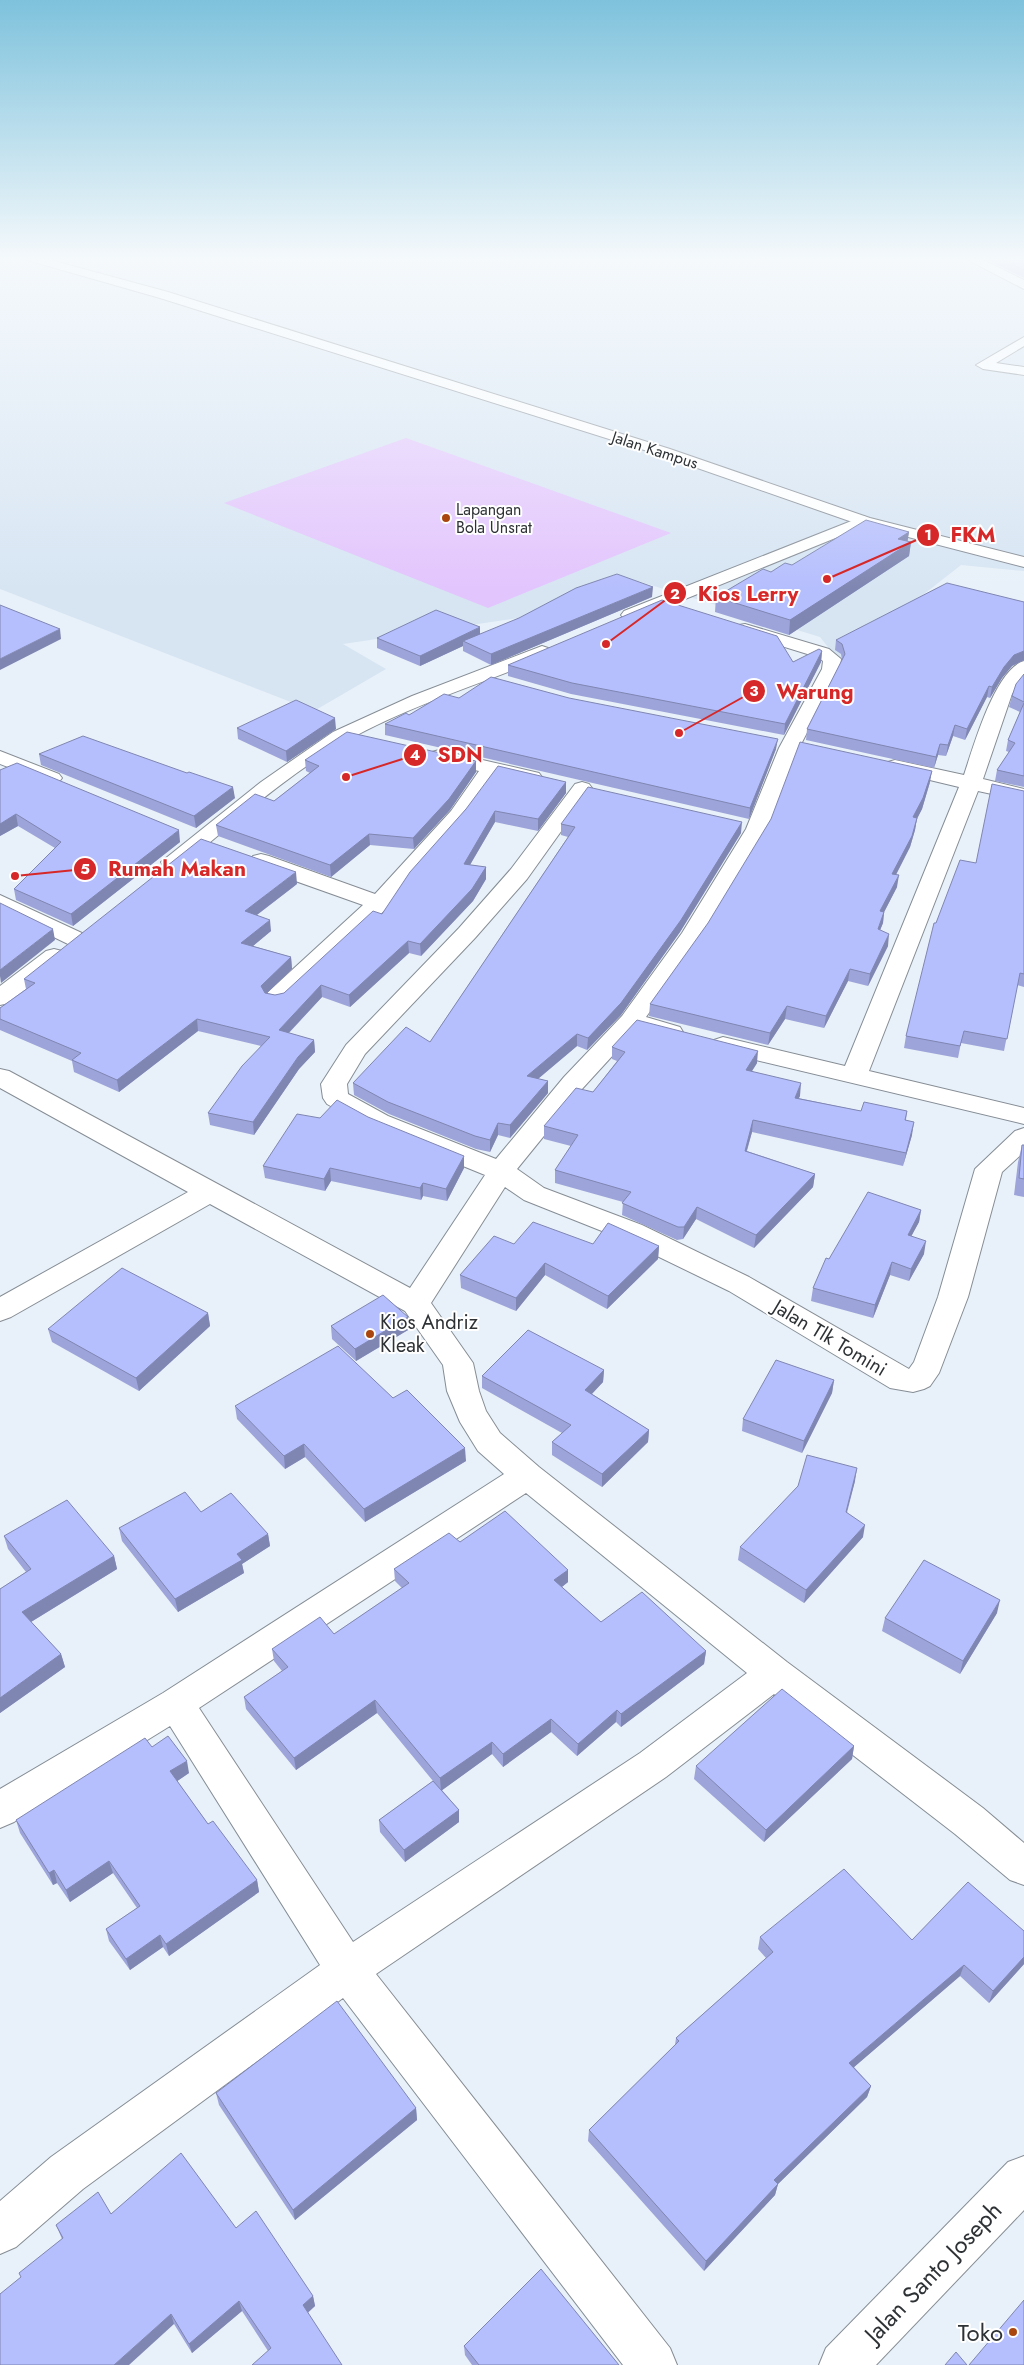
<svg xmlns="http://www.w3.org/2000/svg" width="1024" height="2365" font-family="Jost,sans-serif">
  <rect width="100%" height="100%" fill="#e8f1f9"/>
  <!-- built -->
  <polygon fill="#d7e5f3" points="0,258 958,258 1024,290 1024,571 961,565 839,661 820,637 618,575 532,616 343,644 386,669 314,711 0,589"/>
  <!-- green -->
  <polygon fill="#e3c5fd" points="406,438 671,533 488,608 224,503"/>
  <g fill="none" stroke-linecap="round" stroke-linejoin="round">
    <!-- street casing -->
    <g stroke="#868d95" stroke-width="2">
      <g id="street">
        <polygon points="964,258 979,258 1024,280 1024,289"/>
        <polygon points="1024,337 1024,346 996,363 1024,367 1024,375 983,369 976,365"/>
        <polygon points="864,516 872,521 870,524 636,619 624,619 621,615 624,611"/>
        <path d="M745,624L829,649L841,659L840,669L799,748L768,829L705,934L646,1017L680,1027L683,1032L680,1037L671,1039L636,1030L582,1089L517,1169L544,1188L642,1225L749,1277L909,1369L914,1362L938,1297L975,1169L1015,1131L1024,1128V1152L1002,1172L968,1297L939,1373L930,1386L924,1389L913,1392L890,1388L729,1291L622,1239L524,1200L505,1187L431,1303L473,1363L479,1391L486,1411L500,1433L539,1467L787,1662L983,1808L1024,1843V1885L1010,1880L955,1834L774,1694L666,1777L376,1974L670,2348L677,2365H623L343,1998L83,2189L16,2247L0,2254V2201L51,2157L320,1965L170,1726L14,1822L0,1828V1789L163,1693L504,1474L478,1451L460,1422L447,1391L443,1365L405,1311L210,1204L11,1317L0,1321V1297L188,1192L0,1088V1069L9,1071L410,1288L485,1175L370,1128L327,1104L323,1098L321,1084L346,1045L459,928L511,869L575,784L582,782L589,784L592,788L527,879L475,938L365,1054L347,1084L348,1094L388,1116L496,1159L564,1077L622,1016L682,933L746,829L779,748L822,669L823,661L817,657L739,633L736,629L739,625ZM526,1493L747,1673L640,1753L353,1942L199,1708Z"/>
        <path d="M542,646L548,648L551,652L548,656C481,684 410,705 346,741C286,775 233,824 180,867L172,869L164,867L161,862L261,782L333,732L412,696Z"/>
        <path d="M1024,661V679L1012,694L983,779L1024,789V801L978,791L869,1071L1024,1108V1124L714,1050L710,1045L714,1040L723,1037L845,1066L959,787L888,770L885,766L888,762L895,760L964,775C973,748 995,669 1024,661Z"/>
        <polygon points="439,750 539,773 542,777 539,781 532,783 497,775 465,819 387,908 285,1003 276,1005 267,1003 264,998 267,993 363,905 253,866 250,861 253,856 261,854 269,856 375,894 451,811 479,771 432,760 429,756 432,752"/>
        <polygon points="0,751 59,774 62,778 59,782 52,784 0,764"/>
        <polygon points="0,895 84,934 88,939 84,944 76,946 68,944 0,911"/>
        <polygon points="54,949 62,951 66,956 62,961 9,1003 0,1005 0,986 46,951"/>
      </g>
    </g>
    <!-- secondary casing -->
    <g stroke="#868d95" stroke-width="2">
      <g id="secondary">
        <polygon points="25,258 43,258 168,292 670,449 870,518 1024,557 1024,567 858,524 660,455 160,298 27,260"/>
        <polygon points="1024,2156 1024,2210 876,2365 819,2365 826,2348 1008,2162"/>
      </g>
    </g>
    <!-- street -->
    <use href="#street" fill="#fff" fill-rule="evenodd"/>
    <!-- secondary -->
    <use href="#secondary" fill="#fff" fill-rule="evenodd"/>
  </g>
  <!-- wall -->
  <g fill="#9da4da">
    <polygon points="983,258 1024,258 1024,278"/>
    <polygon points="909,532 907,541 911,542 909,556 789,635 715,612 716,597 771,572 792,565"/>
    <polygon points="652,597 491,665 463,651 463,646 420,666 377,648 377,638 480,634"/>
    <polygon points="1024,602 1024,660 1012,666 1002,678 990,698 987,697 965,740 953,736 946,756 938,755 934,768 806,740 807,729 842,660 841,654 835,650 836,640"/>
    <polygon points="822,651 821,662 784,735 571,694 508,676 508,665 793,662"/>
    <polygon points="1024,674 1024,787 995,781 997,770 1009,752 1006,751 1008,740 1020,712 1009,707 1012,696"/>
    <polygon points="459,698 776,749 749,819 385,735 385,724 409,715"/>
    <polygon points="237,728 336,729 287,762 238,739"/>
    <polygon points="39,754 187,773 235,798 196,828 41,765"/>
    <polygon points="305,760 476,772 450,810 414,849 370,845 331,877 218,836 216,825 274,801 310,773 306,771"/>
    <polygon points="0,770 180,842 73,926 16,900 14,889 55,848 18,826 0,836"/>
    <polygon points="566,782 566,793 538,831 495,822 470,865 486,867 486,879 473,901 421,956 409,953 350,1007 322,997 289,1033 314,1040 315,1052 299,1069 254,1135 210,1125 208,1113 261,1046 198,1031 119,1092 74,1072 72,1061 0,1030 0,1008 26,989 24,979 297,884 257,915 271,931 253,946 291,957 292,969 267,993 275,995 284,993 382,914 466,809"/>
    <polygon points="930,782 922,809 917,818 915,830 910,847 896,875 897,887 884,912 883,923 880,930 888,946 868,986 848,981 824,1028 785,1019 768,1045 649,1016 650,1004"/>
    <polygon points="1024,791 1024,987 1017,985 1004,1051 961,1043 958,1058 904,1048 906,1036 936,923"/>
    <polygon points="561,824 741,833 680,932 621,1015 587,1050 577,1046 538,1079 548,1081 548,1093 510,1138 498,1135 490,1152 476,1149 389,1114 354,1095 353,1083 430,1042 568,837 561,835"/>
    <polygon points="612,1047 757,1063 752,1071 800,1096 798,1098 861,1111 907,1111 906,1120 912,1135 903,1166 752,1132 747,1151 815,1174 813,1187 754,1248 696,1219 683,1239 677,1240 622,1215 623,1202 555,1183 555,1170 571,1146 544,1139 544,1126 593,1092 617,1061 612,1059"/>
    <polygon points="368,1117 464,1168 447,1201 423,1196 421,1200 331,1181 325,1191 265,1178 263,1166 320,1118"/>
    <polygon points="1022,1145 1024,1145 1024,1197 1014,1195 1018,1162"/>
    <polygon points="921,1210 919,1222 911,1236 924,1254 909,1281 890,1275 873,1318 811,1301 813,1288 829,1259"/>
    <polygon points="514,1244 593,1244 659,1246 658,1259 607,1309 545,1275 516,1311 461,1288 460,1275"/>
    <polygon points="208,1313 210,1326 139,1391 52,1342 48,1329"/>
    <polygon points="331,1326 408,1330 356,1361 332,1339"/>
    <polygon points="604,1370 603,1382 592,1394 649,1430 648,1442 602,1487 552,1455 552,1442 562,1433 482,1388 482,1376"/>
    <polygon points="834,1380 832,1393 802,1453 742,1431 743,1419"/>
    <polygon points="393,1398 466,1461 365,1522 305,1457 285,1469 237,1419 235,1406"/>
    <polygon points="855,1481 847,1513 863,1537 804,1603 738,1560 740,1547"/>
    <polygon points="201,1512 268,1534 270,1546 242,1564 244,1573 178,1612 122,1541 119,1528"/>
    <polygon points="4,1536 114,1556 117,1569 31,1622 61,1654 65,1667 0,1713 0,1589 26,1572 8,1549"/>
    <polygon points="460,1542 568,1570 568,1582 562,1587 601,1622 706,1651 704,1664 621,1727 616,1722 577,1756 551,1732 503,1767 492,1754 442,1790 459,1810 459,1822 405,1862 380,1832 379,1820 433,1781 377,1713 296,1770 246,1709 244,1697 282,1671 274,1661 272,1649 334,1634 402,1588 395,1581 394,1569"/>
    <polygon points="997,1613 960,1674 882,1631 885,1618"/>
    <polygon points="854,1746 852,1759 764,1842 694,1779 696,1766"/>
    <polygon points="152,1747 189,1773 177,1781 208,1824 257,1880 259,1892 169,1956 163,1947 130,1970 109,1941 106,1929 137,1908 113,1873 70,1902 57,1883 53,1885 20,1833 16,1820"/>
    <polygon points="1024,1931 1024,1964 989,2003 960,1976 854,2067 871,2086 867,2097 778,2184 775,2195 704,2271 588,2141 589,2130 675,2045 676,2038 766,1958 758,1949 760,1937 912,1940"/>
    <polygon points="216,2093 416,2108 417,2120 295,2220 219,2105"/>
    <polygon points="111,2214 236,2228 313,2296 315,2306 268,2351 242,2311 192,2353 174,2324 21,2277 62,2239 56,2225"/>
    <polygon points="464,2346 619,2365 472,2365 465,2355"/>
  </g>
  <!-- shaded-wall -->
  <g fill="#7f86b1">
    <polygon points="909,532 907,545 911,542 909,556 789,635 790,620 898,539"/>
    <polygon points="653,587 652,597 491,665 491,654"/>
    <polygon points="480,627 480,638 463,641 463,646 420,666 420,656"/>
    <polygon points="60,629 61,639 0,670 0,659"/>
    <polygon points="822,651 821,662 784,735 785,724"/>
    <polygon points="1024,651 1024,660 1012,666 1002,678 990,698 992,687 1004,667 1014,655"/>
    <polygon points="989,686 987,697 965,740 967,729"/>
    <polygon points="335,718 336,729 287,762 286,751"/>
    <polygon points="955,725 953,736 946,756 948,745"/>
    <polygon points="778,739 776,749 749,819 750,808"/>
    <polygon points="940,744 938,755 934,768 936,757"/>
    <polygon points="476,761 476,772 450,810 414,849 413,838"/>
    <polygon points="932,771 930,782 922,809 912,829 913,817"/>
    <polygon points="566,782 566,793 538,831 538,819"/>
    <polygon points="233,787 235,798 196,828 194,816"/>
    <polygon points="495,811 495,822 464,875 464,864"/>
    <polygon points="16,814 18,826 0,836 0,824"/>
    <polygon points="917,818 915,830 910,847 890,886 892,874"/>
    <polygon points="742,822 741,833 680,932 621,1015 587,1050 588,1038"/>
    <polygon points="179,830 180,842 73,926 71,914"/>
    <polygon points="369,834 370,845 331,877 330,865"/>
    <polygon points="486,867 486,879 473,901 421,956 420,944"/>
    <polygon points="296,872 297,884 246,923 245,911"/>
    <polygon points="899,875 897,887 879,922 880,911"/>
    <polygon points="884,912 883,923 876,940 878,929"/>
    <polygon points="270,920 271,931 242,955 241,943"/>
    <polygon points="53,929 55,940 1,983 0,976 0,970"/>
    <polygon points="889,934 888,946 868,986 870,974"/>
    <polygon points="408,941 409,953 350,1007 349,995"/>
    <polygon points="291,957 292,969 262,998 261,986"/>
    <polygon points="850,969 848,981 824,1028 826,1016"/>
    <polygon points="321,985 322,997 280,1042 279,1030"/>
    <polygon points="787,1006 785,1019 768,1045 770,1033"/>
    <polygon points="197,1019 198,1031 119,1092 117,1080"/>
    <polygon points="577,1034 577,1046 527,1088 527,1076"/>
    <polygon points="314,1040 315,1052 299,1069 254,1135 253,1122 298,1057"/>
    <polygon points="758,1051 757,1063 745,1082 746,1070"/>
    <polygon points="548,1081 548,1093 510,1138 510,1125"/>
    <polygon points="801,1083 800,1096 793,1110 795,1098"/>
    <polygon points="753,1120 752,1132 743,1163 745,1151"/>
    <polygon points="914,1122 912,1135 903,1166 906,1153"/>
    <polygon points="498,1123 498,1135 490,1152 490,1140"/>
    <polygon points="464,1156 464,1168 447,1201 446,1189"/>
    <polygon points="330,1168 331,1181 325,1191 324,1179"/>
    <polygon points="815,1174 813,1187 754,1248 756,1235"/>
    <polygon points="423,1183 423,1196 421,1200 420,1188"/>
    <polygon points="697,1207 696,1219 683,1239 684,1227"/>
    <polygon points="921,1210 919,1222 905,1248 908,1235"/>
    <polygon points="926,1241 924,1254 909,1281 911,1269"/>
    <polygon points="659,1246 658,1259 607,1309 608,1296"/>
    <polygon points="892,1262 890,1275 873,1318 875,1305"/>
    <polygon points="545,1263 545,1275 516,1311 516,1298"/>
    <polygon points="208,1313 210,1326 139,1391 136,1378"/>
    <polygon points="408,1317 408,1330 356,1361 355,1349"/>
    <polygon points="604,1370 603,1382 584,1402 585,1390"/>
    <polygon points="834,1380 832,1393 802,1453 804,1441"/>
    <polygon points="649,1430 648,1442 602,1487 602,1474"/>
    <polygon points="304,1444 305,1457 285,1469 284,1456"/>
    <polygon points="465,1448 466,1461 365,1522 364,1509"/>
    <polygon points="857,1468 855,1481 843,1525 846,1512"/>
    <polygon points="865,1525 863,1537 804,1603 806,1590"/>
    <polygon points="268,1534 270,1546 242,1564 244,1573 178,1612 175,1599 237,1554"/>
    <polygon points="114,1556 117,1569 26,1625 22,1612"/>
    <polygon points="568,1570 568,1582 554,1593 554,1580"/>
    <polygon points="1000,1600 997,1613 960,1674 963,1661"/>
    <polygon points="706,1651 704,1664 621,1727 621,1714"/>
    <polygon points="61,1654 65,1667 0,1713 0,1698"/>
    <polygon points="375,1700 377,1713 296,1770 294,1758"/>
    <polygon points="617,1710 616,1722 577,1756 578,1744"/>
    <polygon points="551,1719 551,1732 503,1767 503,1754"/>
    <polygon points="492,1742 492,1754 441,1791 440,1778"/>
    <polygon points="854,1746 852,1759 764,1842 766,1830"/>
    <polygon points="187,1761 189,1773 173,1784 170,1771"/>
    <polygon points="459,1810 459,1822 405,1862 404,1850"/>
    <polygon points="109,1861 113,1873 70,1902 66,1890"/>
    <polygon points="54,1870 57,1883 53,1885 49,1873"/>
    <polygon points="257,1880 259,1892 169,1956 166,1944"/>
    <polygon points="160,1935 163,1947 130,1970 126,1959"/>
    <polygon points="1024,1957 1024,1964 989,2003 993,1991"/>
    <polygon points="964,1965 960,1976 846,2074 849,2063"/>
    <polygon points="871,2086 867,2097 778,2184 775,2195 704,2271 706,2261 774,2180"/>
    <polygon points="416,2108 417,2120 295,2220 293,2210"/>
    <polygon points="313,2296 315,2306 305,2315 303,2305"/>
    <polygon points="239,2301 242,2311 192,2353 189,2344"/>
    <polygon points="171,2314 174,2324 129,2365 114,2365"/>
  </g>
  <!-- building -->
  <g fill="#b6bffd" stroke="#7f86b1">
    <polygon points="1000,258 1024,258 1024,270"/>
    <polygon points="866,520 909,532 898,539 911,542 790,620 716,597 763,569 771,572 785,563 792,565"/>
    <polygon points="617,574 653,587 491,654 463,641 519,618 576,588"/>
    <polygon points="947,583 1024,602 1024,651 1014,655 1004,667 992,687 989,686 967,729 955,725 948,745 940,744 936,757 807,729 845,654 842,644 836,640"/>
    <polygon points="662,600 777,636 793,662 819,649 822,651 785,724 572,683 508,665"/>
    <polygon points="0,605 60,629 0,659"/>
    <polygon points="436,610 480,627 420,656 377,638"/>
    <polygon points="1024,674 1024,702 1012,696 1016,684"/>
    <polygon points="491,677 569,698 778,739 750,808 385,724 406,713 409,715 444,694 459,698"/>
    <polygon points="296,700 335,718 286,751 237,728"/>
    <polygon points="1024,703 1024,776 997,770 1015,743 1008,740"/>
    <polygon points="347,732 476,761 449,799 413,838 369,834 330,865 216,825 255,794 274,801 319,766 305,760"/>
    <polygon points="83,736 187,773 189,772 233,787 194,816 39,754"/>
    <polygon points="800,742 932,771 923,798 913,817 917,818 912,836 892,874 899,875 880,911 884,912 878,929 889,934 870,974 850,969 826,1016 787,1006 770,1033 650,1004 708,923 771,819"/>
    <polygon points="17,763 179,830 71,914 14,889 61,842 16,814 0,824 0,770"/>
    <polygon points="498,766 566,782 538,819 495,811 464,864 486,867 472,889 420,944 408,941 349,995 321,985 279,1030 314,1040 298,1057 253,1122 208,1113 242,1066 270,1037 197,1019 117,1080 72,1060 81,1053 0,1019 0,1008 35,983 24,979 201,839 296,872 245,911 270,920 241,943 291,957 261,986 265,993 275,995 284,993 373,911 382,914 410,872 466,809"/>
    <polygon points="992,784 1024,791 1024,974 1020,973 1007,1039 964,1031 960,1046 906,1036 934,923 936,923 960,860 976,863"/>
    <polygon points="588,787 742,822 681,920 621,1003 588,1038 577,1034 527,1076 548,1081 510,1125 498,1123 490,1140 475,1136 388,1102 353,1083 406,1027 430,1042 575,827 561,824"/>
    <polygon points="0,903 53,929 0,970"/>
    <polygon points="637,1020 758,1051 746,1070 801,1083 795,1098 861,1111 864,1102 907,1111 905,1120 914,1122 906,1153 753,1120 745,1151 815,1174 756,1235 697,1207 684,1227 678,1227 622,1203 631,1192 555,1170 578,1135 544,1126 576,1088 593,1092 625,1052 612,1047"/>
    <polygon points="337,1100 368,1117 464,1156 446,1189 423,1183 420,1188 330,1168 324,1179 263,1166 297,1114 320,1118"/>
    <polygon points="1022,1145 1024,1145 1024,1179 1019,1178"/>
    <polygon points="868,1192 921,1210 908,1235 926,1241 911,1269 892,1262 875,1305 813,1288 826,1258 829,1259"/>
    <polygon points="533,1222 593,1244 608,1223 659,1246 608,1296 545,1263 516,1298 460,1275 494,1236 514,1244"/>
    <polygon points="122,1268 208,1313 136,1378 48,1329"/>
    <polygon points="383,1295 408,1317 355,1349 331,1326"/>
    <polygon points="528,1330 604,1370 585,1390 649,1430 602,1474 552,1442 571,1425 482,1376"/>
    <polygon points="338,1346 393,1398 407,1390 465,1448 364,1509 304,1444 284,1456 235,1406"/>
    <polygon points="776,1360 834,1380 804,1441 743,1419"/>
    <polygon points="807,1455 857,1468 846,1512 865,1525 806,1590 740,1547 798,1486"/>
    <polygon points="185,1492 201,1512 231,1493 268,1534 237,1554 242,1560 175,1599 119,1528"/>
    <polygon points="67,1500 114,1556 22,1612 61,1654 0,1698 0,1589 31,1569 4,1536"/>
    <polygon points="505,1511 568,1570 554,1580 601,1622 642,1592 706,1651 621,1714 617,1710 578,1744 551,1719 503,1754 492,1742 440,1778 375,1700 294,1758 244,1697 288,1667 272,1649 320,1617 334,1634 409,1583 394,1569 449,1533 460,1542"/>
    <polygon points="924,1560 1000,1600 963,1661 885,1618"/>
    <polygon points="782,1689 854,1746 766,1830 696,1766"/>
    <polygon points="168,1736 187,1761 170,1771 208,1824 213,1821 257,1880 166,1944 160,1935 126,1959 106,1929 140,1906 109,1861 66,1890 54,1870 49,1873 16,1820 145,1738 152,1747"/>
    <polygon points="433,1781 459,1810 404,1850 379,1820"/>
    <polygon points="844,1869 912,1940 968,1882 1024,1931 1024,1957 993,1991 964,1965 849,2063 871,2086 774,2180 778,2184 706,2261 589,2130 679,2041 676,2038 773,1952 760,1937"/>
    <polygon points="337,2001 416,2108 293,2210 216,2093"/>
    <polygon points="181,2153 236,2228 256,2211 313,2296 303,2305 342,2365 252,2365 271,2348 239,2301 189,2344 171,2314 114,2365 0,2365 0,2294 21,2277 19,2273 63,2238 56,2225 98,2192 111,2214"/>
    <polygon points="541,2269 619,2365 479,2365 464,2346"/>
    <polygon points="1024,2300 1024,2365 969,2365"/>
    <polygon points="956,2352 967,2365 945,2365"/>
  </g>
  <!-- sky -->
  <linearGradient id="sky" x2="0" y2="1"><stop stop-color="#7ec2dc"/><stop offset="0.44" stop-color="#f5f9fc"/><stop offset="1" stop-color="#f5f9fc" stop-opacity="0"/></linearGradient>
  <rect width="1024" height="589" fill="url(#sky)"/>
  <!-- markers -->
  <g fill="#a9460f" stroke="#fff" stroke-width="2">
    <circle cx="446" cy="518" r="5"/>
    <circle cx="370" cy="1334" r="5"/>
    <circle cx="1013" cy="2332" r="5"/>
  </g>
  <g text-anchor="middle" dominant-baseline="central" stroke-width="4" stroke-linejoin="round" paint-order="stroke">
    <!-- far-street labels -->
    <g font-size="16" fill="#2e3235" stroke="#fff">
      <text transform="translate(655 450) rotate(18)">Jalan Kampus</text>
    </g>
    <!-- far-poi labels -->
    <g font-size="16" fill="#2e3235" stroke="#fff" text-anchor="start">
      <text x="456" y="509">Lapangan<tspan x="456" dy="18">Bola Unsrat</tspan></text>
    </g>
    <!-- poi labels -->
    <g font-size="20" fill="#2e3235" stroke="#fff" text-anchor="start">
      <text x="380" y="1322">Kios Andriz<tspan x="380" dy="23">Kleak</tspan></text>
    </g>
    <!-- street labels -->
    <g font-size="20" fill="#2e3235" stroke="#fff">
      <text transform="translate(830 1338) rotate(31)">Jalan Tlk Tomini</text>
    </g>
    <!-- near-street labels -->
    <g font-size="24" fill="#2e3235" stroke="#fff">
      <text transform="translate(933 2272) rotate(-46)">Jalan Santo Joseph</text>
    </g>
    <!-- near-poi labels -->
    <g font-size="24" fill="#2e3235" stroke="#fff" text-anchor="end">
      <text x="1003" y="2332">Toko</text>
    </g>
  </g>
  <!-- callouts -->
  <path fill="none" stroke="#d62828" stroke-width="2" d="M827 579L928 535M606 644L675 593M679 733L754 691M346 777L415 755M15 876L85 869"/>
  <g fill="#d62828" stroke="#fff" stroke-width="2">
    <circle cx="827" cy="579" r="5"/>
    <circle cx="606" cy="644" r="5"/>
    <circle cx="679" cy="733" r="5"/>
    <circle cx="346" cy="777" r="5"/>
    <circle cx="15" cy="876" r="5"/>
    <circle cx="928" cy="535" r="12"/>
    <circle cx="675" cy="593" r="12"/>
    <circle cx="754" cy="691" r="12"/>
    <circle cx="415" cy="755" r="12"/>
    <circle cx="85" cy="869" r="12"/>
  </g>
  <g font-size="15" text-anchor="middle" font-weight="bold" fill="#fff">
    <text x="928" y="540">1</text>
    <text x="675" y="599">2</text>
    <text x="754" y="696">3</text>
    <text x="415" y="760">4</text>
    <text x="85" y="874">5</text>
  </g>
  <g font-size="21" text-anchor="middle" font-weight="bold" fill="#d62828" stroke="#fff" stroke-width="4" stroke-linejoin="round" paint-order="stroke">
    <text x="973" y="542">FKM</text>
    <text x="748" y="601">Kios Lerry</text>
    <text x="815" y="699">Warung</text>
    <text x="460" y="762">SDN</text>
    <text x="177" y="876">Rumah Makan</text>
  </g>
</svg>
